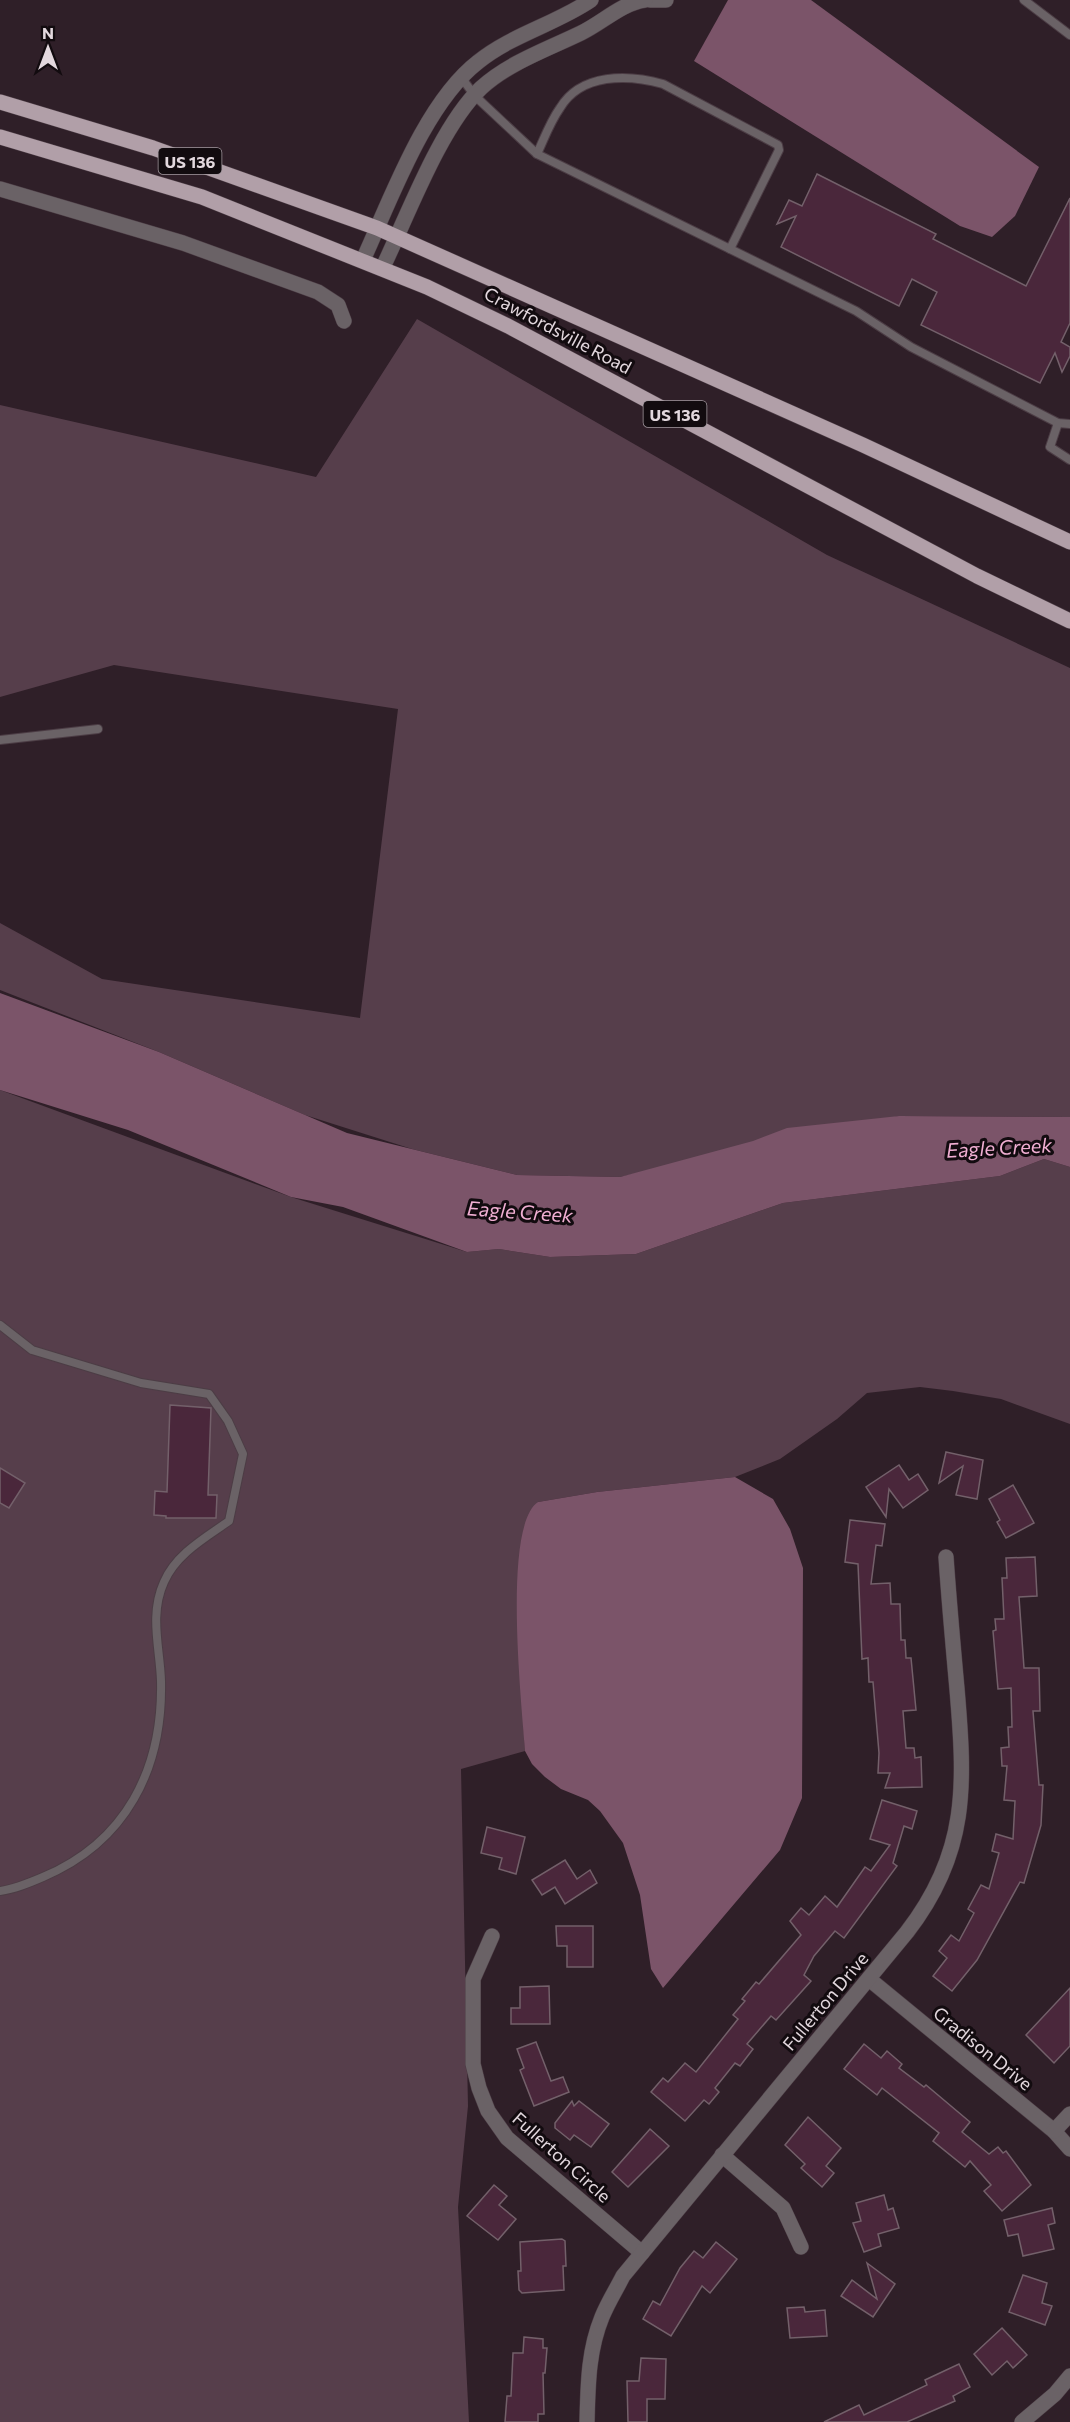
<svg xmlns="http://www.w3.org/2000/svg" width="1070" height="2422" font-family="Commissioner,sans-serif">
  <rect width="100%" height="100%" fill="#2f1f28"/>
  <!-- green -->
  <g fill="#563e4b">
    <polygon points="417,319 827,555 1070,668 1070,1117 899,1116 620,1177 517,1175 412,1149 305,1115 159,1052 0,990 0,923 102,979 360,1018 398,709 114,665 0,697 0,405 316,477"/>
    <polygon points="0,1090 291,1197 467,1252 499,1249 550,1257 636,1254 783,1203 1000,1176 1044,1159 1070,1167 1070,1424 1001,1399 953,1391 920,1387 867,1393 837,1419 780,1459 735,1477 597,1492 538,1502 517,1605 525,1751 461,1769 468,2106 458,2207 469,2422 0,2422"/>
  </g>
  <!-- water -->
  <g fill="#7b5469">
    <polygon points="728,0 811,0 1039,167 1015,216 992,237 960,226 694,61"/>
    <polygon points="0,993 159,1052 347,1133 517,1175 620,1177 753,1141 787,1128 899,1116 1070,1117 1070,1167 1044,1159 1000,1176 783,1203 636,1254 550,1257 499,1249 467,1252 343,1207 291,1197 128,1130 0,1090"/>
    <path d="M735,1477L773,1499L790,1529L803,1568L802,1798L780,1850L663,1988L651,1969L640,1895L623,1843L600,1811L588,1800L561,1789L545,1777L532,1764L525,1751C522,1706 502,1526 538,1502L597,1492Z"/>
  </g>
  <!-- building -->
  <g fill="#4a273b" stroke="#73606a" stroke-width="1.5">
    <polygon points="817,174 936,234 933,239 1026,286 1070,198 1070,323 1061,342 1070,347 1070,356 1062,372 1055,353 1040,383 921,325 937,292 912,279 899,306 781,247 796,216 777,224 789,200 802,206"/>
    <polygon points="170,1405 211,1408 208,1495 217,1495 216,1518 166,1518 166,1516 154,1515 155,1491 167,1492"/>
    <polygon points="946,1452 983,1460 977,1499 956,1495 963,1466 939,1483"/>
    <polygon points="899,1465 909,1480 918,1474 928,1490 903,1508 889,1489 886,1517 866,1487"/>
    <polygon points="0,1468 25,1483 9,1508 0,1503"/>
    <polygon points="1013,1485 1034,1523 1006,1538 997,1522 1000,1520 989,1499"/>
    <polygon points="850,1520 885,1524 882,1546 876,1545 871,1584 890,1583 891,1604 900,1604 901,1640 905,1640 906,1658 911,1658 916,1710 903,1711 906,1748 914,1748 915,1758 921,1757 922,1787 885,1788 890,1773 878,1773 879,1753 873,1682 869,1682 868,1658 862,1659 858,1564 845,1562"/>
    <polygon points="1035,1557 1037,1596 1019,1597 1024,1668 1039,1668 1040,1711 1033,1711 1039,1785 1043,1785 1041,1825 1024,1883 1020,1882 977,1960 952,1991 933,1976 947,1958 939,1951 951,1935 959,1941 974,1913 968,1909 981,1885 989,1889 999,1853 992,1851 996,1834 1013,1839 1015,1801 1004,1800 1007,1766 1002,1766 1001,1748 1009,1747 1008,1727 1012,1727 1011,1688 998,1689 993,1631 996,1630 995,1619 1004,1619 1002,1578 1007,1578 1006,1558"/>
    <polygon points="882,1800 917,1811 912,1829 904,1826 893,1863 897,1866 844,1938 835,1931 814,1956 804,1975 811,1981 776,2020 771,2016 747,2044 753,2049 740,2066 735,2063 715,2088 719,2092 709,2104 704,2100 685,2121 651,2092 663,2078 668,2082 685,2063 696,2072 738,2019 733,2015 745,2001 742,1999 756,1982 759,1984 801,1935 790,1921 801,1908 809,1915 825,1896 837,1907 865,1867 871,1871 890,1845 870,1839"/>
    <polygon points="487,1827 525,1837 516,1874 499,1869 502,1858 481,1853"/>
    <polygon points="565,1860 577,1879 590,1870 597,1883 565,1904 555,1887 542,1895 532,1880"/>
    <polygon points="556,1926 593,1926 593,1967 567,1967 567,1946 557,1946"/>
    <polygon points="549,1986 550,2024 511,2024 511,2008 520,2008 520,1987"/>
    <polygon points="1070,1988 1070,2046 1054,2063 1026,2035"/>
    <polygon points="536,2042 551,2081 563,2077 569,2092 534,2106 520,2070 524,2068 517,2049"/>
    <polygon points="864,2044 881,2058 887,2051 902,2064 899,2068 924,2087 926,2085 970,2122 962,2132 989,2154 998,2147 1003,2153 1006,2151 1031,2185 1002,2211 984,2191 991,2185 970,2161 965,2167 933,2141 939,2133 882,2088 877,2095 844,2069"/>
    <polygon points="572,2101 574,2106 579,2101 609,2124 591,2147 574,2135 570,2140 555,2128 555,2123"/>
    <polygon points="808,2117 841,2148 826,2166 834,2173 822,2187 801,2168 805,2164 785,2145"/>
    <polygon points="650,2129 669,2146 628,2187 612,2172"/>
    <polygon points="494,2185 507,2196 499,2205 516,2219 498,2240 467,2216"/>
    <polygon points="884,2195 888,2210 893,2208 899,2228 878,2234 881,2246 864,2252 853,2223 861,2221 856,2203"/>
    <polygon points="1052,2208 1055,2223 1048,2225 1054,2249 1023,2256 1018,2234 1008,2236 1004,2220"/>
    <polygon points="562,2239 565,2241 566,2266 563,2266 564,2290 522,2293 519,2290 518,2271 521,2271 520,2242"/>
    <polygon points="716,2242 737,2259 710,2293 702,2286 671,2336 643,2319 653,2301 660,2305 680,2268 694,2251 703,2258"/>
    <polygon points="867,2263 895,2284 873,2317 841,2296 852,2280 877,2299"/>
    <polygon points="1023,2275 1047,2283 1042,2303 1052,2306 1045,2325 1009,2312"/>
    <polygon points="804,2307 805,2312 825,2310 827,2336 790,2338 787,2308"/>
    <polygon points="1002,2328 1027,2355 1013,2368 1007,2361 992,2375 974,2354"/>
    <polygon points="524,2337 543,2339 543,2348 547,2348 545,2373 543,2373 544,2414 538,2414 538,2422 505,2422 507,2396 511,2396 513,2353 523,2353"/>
    <polygon points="641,2358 666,2359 665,2399 647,2399 647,2422 628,2422 627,2381 639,2381"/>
    <polygon points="959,2364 970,2387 953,2396 955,2401 907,2422 824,2422 859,2405 864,2415 927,2385 925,2380"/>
  </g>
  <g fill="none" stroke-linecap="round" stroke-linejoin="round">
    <!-- lane casing -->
    <g stroke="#4c3d45" stroke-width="10">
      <g id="lane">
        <polyline points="1024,0 1070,35"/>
        <polyline points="461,77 475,96 537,154 856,311 911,347 1058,423 1070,424"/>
        <path d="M537,154C544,139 550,122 560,108C581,73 628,74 663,84L778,145L779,150L730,249"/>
        <polyline points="1058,423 1050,447 1070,460"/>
        <polyline points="0,740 98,729"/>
        <path d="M0,1325L32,1350L141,1383L209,1394L228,1421L243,1454L229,1521C205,1538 176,1554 164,1582C149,1615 160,1648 161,1681C163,1769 126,1842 43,1877C29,1883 15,1889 0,1891"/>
      </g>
    </g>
    <!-- street casing -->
    <g stroke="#4c3d45" stroke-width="16">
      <g id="street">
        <polyline points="650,0 666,0"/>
        <polyline points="0,189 183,243 318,292 338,305 344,321"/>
        <path d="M363,260C391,199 425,103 478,62C511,35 556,24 591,0"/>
        <path d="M383,267C408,215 440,127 481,88C508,63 548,49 581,33C602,23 622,3 645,0"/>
        <polyline points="492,1936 473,1979 473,2064 479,2088 488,2111 507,2138 642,2253"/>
        <polyline points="869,1979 1054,2131 1070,2149"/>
        <polyline points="1054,2131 1070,2114"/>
        <polyline points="722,2155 783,2208 801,2247"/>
        <path d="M587,2422C588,2386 588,2351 602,2317C608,2302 616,2290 623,2276L907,1932C969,1852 965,1784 957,1689C953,1645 949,1601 946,1557"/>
        <polyline points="1022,2422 1055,2394 1070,2376"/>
      </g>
    </g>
    <!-- primary casing -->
    <g stroke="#4c3d45" stroke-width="16">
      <g id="primary">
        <polyline points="0,102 153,148 377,228 863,445 1070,542"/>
        <polyline points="0,137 202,197 427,287 508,326 977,576 1070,621"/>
      </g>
    </g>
    <!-- lane -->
    <use href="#lane" stroke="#6a6266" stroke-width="8"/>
    <!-- street -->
    <use href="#street" stroke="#6a6266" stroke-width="15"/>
    <!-- primary -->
    <use href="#primary" stroke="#b19fa8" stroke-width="15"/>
  </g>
  <g text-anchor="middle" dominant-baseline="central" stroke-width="6" stroke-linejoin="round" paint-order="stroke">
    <!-- shield labels -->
    <g fill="#120b0f" stroke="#a49aa0" stroke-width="1.5">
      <rect x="158.5" y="148" width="63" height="26" rx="4.5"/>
      <rect x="643.5" y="401" width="63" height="26" rx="4.5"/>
    </g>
    <g font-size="16" font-weight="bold" fill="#e3d8de">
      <text x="190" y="161">US 136</text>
      <text x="675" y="414">US 136</text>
    </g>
    <!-- street labels -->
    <g font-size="18" fill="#e3d8de" stroke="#120b0f">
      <text transform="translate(558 330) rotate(28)">Crawfordsville Road</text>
      <text transform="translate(825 2001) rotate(-50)">Fullerton Drive</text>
      <text transform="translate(983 2048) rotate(39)">Gradison Drive</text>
      <text transform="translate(562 2157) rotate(42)">Fullerton Circle</text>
    </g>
    <!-- water labels -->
    <g font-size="20" font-style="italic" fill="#f1afd3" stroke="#120b0f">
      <text transform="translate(999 1147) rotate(-3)">Eagle Creek</text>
      <text transform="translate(520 1211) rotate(4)">Eagle Creek</text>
    </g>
  </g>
  <!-- north arrow -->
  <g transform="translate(48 48)" stroke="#120b0f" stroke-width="4.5" paint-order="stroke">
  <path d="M0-4.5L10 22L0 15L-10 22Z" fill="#e3d8de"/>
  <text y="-9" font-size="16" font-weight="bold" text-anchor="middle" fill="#e3d8de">N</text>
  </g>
</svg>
